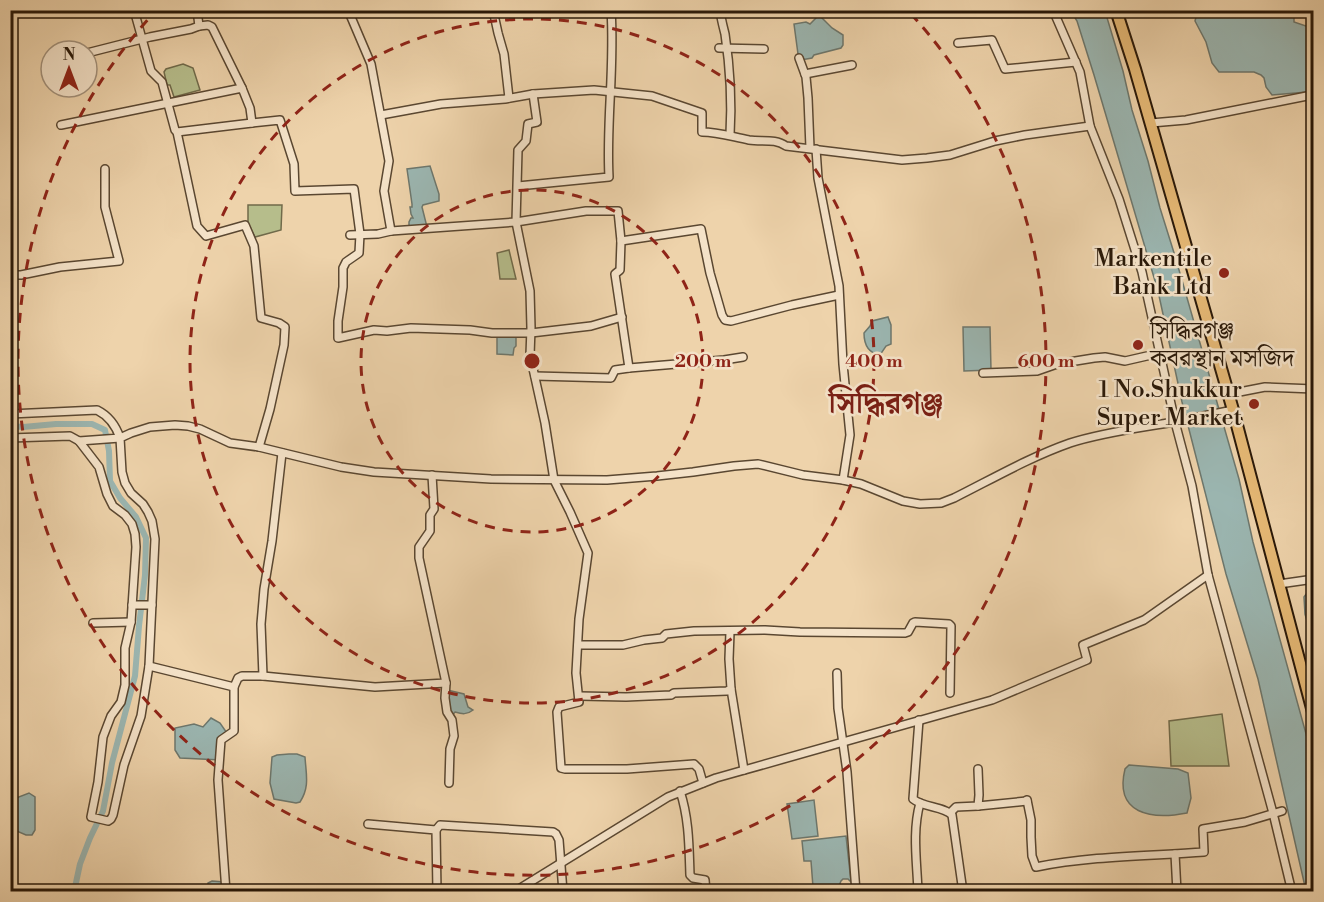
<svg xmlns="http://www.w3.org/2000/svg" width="1324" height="902" font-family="'Libre Bodoni','Noto Serif Bengali',serif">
  <rect width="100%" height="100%" fill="#eed3ab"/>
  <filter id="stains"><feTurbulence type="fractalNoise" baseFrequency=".00333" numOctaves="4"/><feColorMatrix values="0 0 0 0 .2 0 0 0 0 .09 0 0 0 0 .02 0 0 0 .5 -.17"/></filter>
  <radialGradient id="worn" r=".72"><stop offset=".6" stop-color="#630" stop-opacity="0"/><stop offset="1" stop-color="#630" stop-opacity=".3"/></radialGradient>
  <!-- green -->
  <g fill="#b6bd8b" stroke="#706a4a" stroke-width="1.5">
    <polygon points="183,64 193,68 200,90 174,97 170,85 167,85 164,72 166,69"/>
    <polygon points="248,205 282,205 281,230 255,237 248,223"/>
    <polygon points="509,250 516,279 500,279 497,253"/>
    <polygon points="1222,714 1229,766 1171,766 1169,721"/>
  </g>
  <!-- water -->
  <g fill="#9bb6b1" stroke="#6d776d" stroke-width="1.5">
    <polygon points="1203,10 1294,11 1294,22 1309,27 1313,46 1313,74 1308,74 1307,92 1272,95 1266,87 1264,78 1261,75 1254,72 1219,72 1212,63 1206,42 1195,21 1197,13"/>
    <polygon points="1071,11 1105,11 1123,71 1132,110 1148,161 1160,208 1175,256 1239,479 1253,542 1313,759 1313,891 1306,891 1258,679 1226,574 1182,402 1158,291 1094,75 1077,21"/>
    <polygon points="819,15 832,28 843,35 843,45 841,48 814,55 812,58 801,60 798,54 794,24 806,22 810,24"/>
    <polygon points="430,166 439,194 439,201 423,205 422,207 427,227 409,226 409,222 411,218 413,218 411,214 410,207 412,207 412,204 407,169"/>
    <path d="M888,317L891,325V344L886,346L880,355C868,353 864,345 864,333L870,326L872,321Z"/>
    <polygon points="963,327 990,327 991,370 964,371"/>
    <polygon points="497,335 516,337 516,346 514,348 513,355 497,354"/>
    <polygon points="1313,588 1314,588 1313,630 1312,626 1309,628 1305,614 1304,597 1310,589"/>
    <path d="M447,690L464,694L468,707L473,710C467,715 462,714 455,712L451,717Z"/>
    <polygon points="211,718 220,723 229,736 223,743 221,760 180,758 175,750 175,728 194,724 203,727"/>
    <path d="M289,754H297L305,757C306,774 310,787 300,802L296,803L274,799L270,783L272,757L277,755Z"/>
    <path d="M1129,765L1178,769L1188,773L1191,798L1187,813C1151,820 1114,814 1125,769Z"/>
    <polygon points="29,793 35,797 35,830 32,835 26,835 12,829 11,824 11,800"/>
    <polygon points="814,800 818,836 792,839 787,804"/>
    <polygon points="846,836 851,882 848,879 843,879 841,881 839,886 813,887 811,861 804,861 802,841"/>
    <polygon points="212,881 224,882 224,891 205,891 208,887 208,883"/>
  </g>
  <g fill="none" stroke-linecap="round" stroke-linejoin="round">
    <!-- canal -->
    <polyline stroke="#9bb6b1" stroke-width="6" points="10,426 23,427 56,424 92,424 105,430 109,451 110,481 120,498 136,517 146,538 145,575 139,626 135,676 112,763 103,811 90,838 80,864 74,892"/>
    <!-- street casing -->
    <g stroke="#5a4731" stroke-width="10">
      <g id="street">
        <polyline points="134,10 151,71 162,82 175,130 177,132 197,226 206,236 245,225 254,246 261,318 279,323 285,327 284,345 270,409 259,447"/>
        <polyline points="348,10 371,64 389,161 384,191 391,231 516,222 586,211 618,211 621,241 620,270 615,274 629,368 615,370 611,378 535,376"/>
        <polyline points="493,10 498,33 504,54 509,98"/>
        <polyline points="553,10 553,11"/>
        <path d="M720,10C721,19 723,26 725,34C730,67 732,102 730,135"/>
        <polyline points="1053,10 1080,72 1090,126 1119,199 1142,272 1175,422 1192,486 1208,575 1273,813 1292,892"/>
        <polyline points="199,26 208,25 212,27 242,88"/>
        <polyline points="958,43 992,40 1005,69 1076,62"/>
        <polyline points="719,48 764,49"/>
        <polyline points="87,53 150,37 191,29 199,26 197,10"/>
        <polyline points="799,58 806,77 808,98 810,148"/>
        <polyline points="805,74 852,65"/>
        <polyline points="533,94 537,122 528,124 526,141 518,150 516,222 530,291 531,328 530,355 545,423 554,480 570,512 588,553 579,619 576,673 579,702 559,707 557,712 561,768 565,769 627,769 694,764 699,769 703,783"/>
        <path d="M381,115L441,104L505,99L533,94L594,90L652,96L702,113V132C718,132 733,137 749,140C762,142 775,138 786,146L902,160L927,158L950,155L995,141L1025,135L1090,126"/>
        <polyline points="1151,123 1186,120 1307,96 1314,96"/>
        <polyline points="61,125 242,88 250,108 252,123 280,120 294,164 295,191 354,189 360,234 359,253 346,262 343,268 343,287 338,321 338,338 374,330 387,331 411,328 470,330 492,333 531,333 591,326 622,317"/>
        <polyline points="177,132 252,123"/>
        <polyline points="816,149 818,178 839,286 843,364 850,435 843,480"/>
        <path d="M518,186L609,177C606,122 615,66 611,10"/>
        <polyline points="350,235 378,234 391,231"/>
        <polyline points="621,241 701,229 710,273 722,315 725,320 731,321 792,305 839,295"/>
        <polyline points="10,275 21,275 60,267 119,261 105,207 105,169"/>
        <polyline points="629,368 724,360 743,357"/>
        <polyline points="983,373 1037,371 1057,364 1094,358 1105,357 1125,361 1160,353"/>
        <polyline points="1229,394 1265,387 1314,389"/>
        <path d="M10,414L97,410C109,416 116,426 120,438L79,441"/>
        <path d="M10,438L70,436L79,441L99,467L107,494L113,506L125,515L132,524L135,534L136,547L131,622L125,648V685L121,702L111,716L103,737L98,782L91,817L108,821L111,819L113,815L124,765L141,716L149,666L155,539L152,521L148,512L143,504L131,493L125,483L122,472L120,438L131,433L150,427L175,425L188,426L200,429L230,443L259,447L341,467L374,472L491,479L607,480L657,476L693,472L734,466L758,464L803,475L843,480L861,484L903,501L920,504L941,503L954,498C992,479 1030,457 1070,443C1104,432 1140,428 1174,422C1194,418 1214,414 1233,410"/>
        <polyline points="1279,584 1314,579"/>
        <polyline points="132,605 152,605"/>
        <polyline points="93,623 131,622"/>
        <polyline points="578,645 623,645 644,640 662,638 666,634 694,631 765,630 800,632 905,633 908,632 913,623 915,622 949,624 951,626 950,693"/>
        <polyline points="149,666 234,687"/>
        <polyline points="837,673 838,708 847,772 856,892"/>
        <polyline points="263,676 375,687 446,683 419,558 419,547 430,531 430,515 434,509 432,475"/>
        <polyline points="446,683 445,698 447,712 452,720 454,736 450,749 449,783"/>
        <polyline points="731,689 744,770"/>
        <polyline points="580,696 626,697 671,695 674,693 727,691 731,689 729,659 730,632"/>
        <path d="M919,720L913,799C924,808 943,806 952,815L963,892"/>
        <path d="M680,791C689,818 689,846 690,875L693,878L705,880L706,892"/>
        <path d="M1027,800L1031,820V837L1032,856L1036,867C1091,856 1148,856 1204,852L1203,829L1245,822L1282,811"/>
        <polyline points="978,806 1027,801"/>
        <polyline points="951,812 956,807 978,806 979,795 978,769"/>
        <polyline points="368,824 436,830 437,892"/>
        <polyline points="436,830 440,825 553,832 556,834 559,840 563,892"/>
        <polyline points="1175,854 1177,892"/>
        <polyline points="226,892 218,780 221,740 234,731 234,687 238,678 242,676 263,676 261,624 264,589 272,541 282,453"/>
        <polyline points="514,892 668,797 716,778 992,700 1087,660 1083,645 1144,620 1208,575"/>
        <polyline points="805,892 809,890 856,890"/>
        <path d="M918,892C917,862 912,832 920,803"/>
      </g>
    </g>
    <!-- primary casing -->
    <g stroke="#291808" stroke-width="14">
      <polyline id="primary" points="1116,10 1135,69 1233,410 1314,716"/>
    </g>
    <!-- street -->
    <use href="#street" stroke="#f4e2c8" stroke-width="7"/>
    <!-- primary -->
    <use href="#primary" stroke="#e7ba76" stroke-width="10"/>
  </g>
  <!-- distance rings -->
  <g fill="none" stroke="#8f2418" stroke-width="3" stroke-dasharray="10 8">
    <circle cx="532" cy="361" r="171"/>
    <circle cx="532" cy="361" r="342"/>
    <path d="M911 14A514 514 0 1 1 153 14"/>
  </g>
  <!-- markers -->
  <g fill="#8f2418" stroke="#f4e2c8" stroke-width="2">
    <circle cx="1224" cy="273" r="6"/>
    <circle cx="1138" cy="345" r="6"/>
    <circle cx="1254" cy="404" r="6"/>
  </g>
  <g text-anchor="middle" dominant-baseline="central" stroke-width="5" stroke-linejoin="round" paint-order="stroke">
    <!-- poi labels -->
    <g font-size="24" fill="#291808" stroke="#f4e2c8" text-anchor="end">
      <text x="1212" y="259">Markentile<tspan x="1212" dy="28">Bank Ltd</tspan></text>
      <text x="1150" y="331" text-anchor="start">সিদ্ধিরগঞ্জ<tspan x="1150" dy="28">কবরস্থান মসজিদ</tspan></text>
      <text x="1242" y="390">1 No.Shukkur<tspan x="1242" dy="28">Super Market</tspan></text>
    </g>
    <!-- district labels -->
    <g font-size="30" font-weight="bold" fill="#7a1f14" stroke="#f4e2c8">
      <text x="886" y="404">সিদ্ধিরগঞ্জ</text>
    </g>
  </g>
  <circle cx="532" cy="361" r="9" fill="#8f2418" stroke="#f4e2c8" stroke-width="3"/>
  <g font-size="18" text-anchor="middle" font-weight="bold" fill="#8f2418" stroke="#f4e2c8" stroke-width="5" stroke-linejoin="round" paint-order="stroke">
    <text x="703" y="367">200 m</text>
    <text x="874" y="367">400 m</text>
    <text x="1046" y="367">600 m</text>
  </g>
  <!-- margin -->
  <rect width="1324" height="902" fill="none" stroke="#eed3ab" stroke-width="36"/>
  <rect x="12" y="12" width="1300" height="878" fill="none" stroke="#291808" stroke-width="3"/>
  <rect x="18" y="18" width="1288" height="866" fill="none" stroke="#291808" stroke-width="1.5"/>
  <!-- north arrow -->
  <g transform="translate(69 69)"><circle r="28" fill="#f4e2c8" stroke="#a3917b" stroke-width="1.5"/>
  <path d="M0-4.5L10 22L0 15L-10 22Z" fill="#8f2418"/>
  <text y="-9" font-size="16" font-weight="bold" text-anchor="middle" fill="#291808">N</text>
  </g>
  <rect width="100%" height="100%" filter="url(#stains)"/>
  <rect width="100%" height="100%" fill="url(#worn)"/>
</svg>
